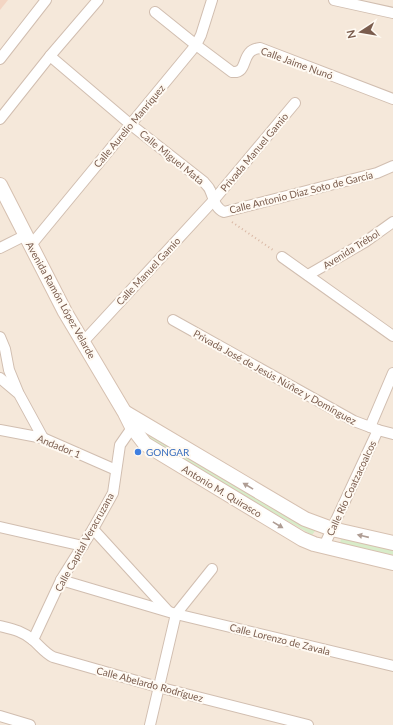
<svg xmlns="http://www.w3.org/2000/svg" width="393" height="725" font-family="Lato,sans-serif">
  <rect width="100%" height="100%" fill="#fdf6ec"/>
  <!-- residential -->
  <rect fill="#f5e8da" x="0" y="0" width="393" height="725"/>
  <!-- green -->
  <g fill="#d8ecc9">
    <polygon points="146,434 315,531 312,535 144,438"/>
    <polygon points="341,538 393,549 393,555 340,544"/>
  </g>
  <!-- building -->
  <polygon fill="#f3d5c3" points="0,0 8,0 0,10"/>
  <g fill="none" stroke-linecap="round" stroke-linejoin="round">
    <!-- minor casing -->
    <g stroke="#d1beb0" stroke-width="12">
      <g id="minor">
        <polyline points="334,0 393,13"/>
        <path d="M155,12L196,45L232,72C250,74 239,50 260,48L393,99"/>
        <path d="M50,56L130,124L204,182C206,185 209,187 210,190C214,199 215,208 224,212L377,173L393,166"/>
        <polyline points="0,59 46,0"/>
        <polyline points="0,119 50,56 98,0"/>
        <polyline points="31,245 196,45 201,35 212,0"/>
        <polyline points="0,248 26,235"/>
        <polyline points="282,257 393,336"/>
        <polyline points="308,275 365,242 393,222"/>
        <polyline points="173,320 354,421 378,430 393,434"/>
        <polyline points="0,337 5,349 9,370 18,392"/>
        <polyline points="83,342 213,201 295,103"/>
        <polyline points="0,378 19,394 43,438"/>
        <polyline points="370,427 393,373"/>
        <polyline points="0,430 43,438 116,470"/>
        <polyline points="0,527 83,546"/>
        <polyline points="93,529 168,611"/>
        <polyline points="324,546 378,430"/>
        <polyline points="61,580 176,614 393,666"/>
        <path d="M0,626C12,629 23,631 33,640C40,646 45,653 53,657L158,687L308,725"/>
        <polyline points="33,640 61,580 93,529 113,493 120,445 136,422"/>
        <polyline points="0,716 30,725"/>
        <polyline points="150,725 176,614 212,569"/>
      </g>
    </g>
    <!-- secondary casing -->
    <g stroke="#d6c0b0" stroke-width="16">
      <g id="secondary">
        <polyline points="0,185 65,312 125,413 132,427 145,444 302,539 314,544 393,563"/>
        <polyline points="126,413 305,519 332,529 393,543"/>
      </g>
    </g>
    <!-- path -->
    <polyline stroke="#d9b8a5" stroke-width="2" stroke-dasharray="1 3" stroke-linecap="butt" points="232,222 273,250"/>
    <!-- minor -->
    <use href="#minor" stroke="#fff" stroke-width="10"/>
    <!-- secondary -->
    <use href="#secondary" stroke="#fff" stroke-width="14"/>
  </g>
  <!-- one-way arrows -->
  <defs><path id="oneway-solid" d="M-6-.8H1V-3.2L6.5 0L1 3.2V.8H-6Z"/></defs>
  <g fill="#af9d94">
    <use href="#oneway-solid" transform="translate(248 486) rotate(-149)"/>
    <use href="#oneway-solid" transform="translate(278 525) rotate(31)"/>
    <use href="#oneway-solid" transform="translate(363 536) rotate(-167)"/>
  </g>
  <!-- markers -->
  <circle fill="#3f7fe0" stroke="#fffaf3" stroke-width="1.5" cx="138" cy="452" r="4"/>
  <g text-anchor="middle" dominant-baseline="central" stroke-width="4" stroke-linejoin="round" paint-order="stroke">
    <!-- street labels -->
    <g font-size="10" fill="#7a5c4d" stroke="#fffaf3">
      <text transform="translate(297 63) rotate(20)">Calle Jaime Nunó</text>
      <text transform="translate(129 126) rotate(-50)">Calle Aurelio Manríquez</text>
      <text transform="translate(254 152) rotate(-50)">Privada Manuel Gamio</text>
      <text transform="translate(172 157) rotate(39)">Calle Miguel Mata</text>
      <text transform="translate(301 192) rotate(-14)">Calle Antonio Díaz Soto de García</text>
      <text transform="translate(351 249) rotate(-32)">Avenida Trébol</text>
      <text transform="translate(148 271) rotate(-47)">Calle Manuel Gamio</text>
      <text transform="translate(61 300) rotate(61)">Avenida Ramón López Velarde</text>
      <text transform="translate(275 377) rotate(29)">Privada José de Jesús Núñez y Domínguez</text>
      <text transform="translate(59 446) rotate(22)">Andador 1</text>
      <text transform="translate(351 488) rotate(-65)">Calle Río Coatzacoalcos</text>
      <text transform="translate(222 491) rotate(31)">Antonio M. Quirasco</text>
      <text transform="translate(84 542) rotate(-61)">Calle Capital Veracruzana</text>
      <text transform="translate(280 639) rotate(14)">Calle Lorenzo de Zavala</text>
      <text transform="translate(150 684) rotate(15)">Calle Abelardo Rodríguez</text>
    </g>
    <!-- shop labels -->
    <g font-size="10" fill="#366cbe" stroke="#fffaf3" text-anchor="start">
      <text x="146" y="452">GONGAR</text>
    </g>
  </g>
  <!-- north arrow -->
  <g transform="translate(361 32) rotate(258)" stroke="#fffaf3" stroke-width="3" paint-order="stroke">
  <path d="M0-3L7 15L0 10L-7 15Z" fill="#7a5c4d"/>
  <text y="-6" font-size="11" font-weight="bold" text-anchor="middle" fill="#7a5c4d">N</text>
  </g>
</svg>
